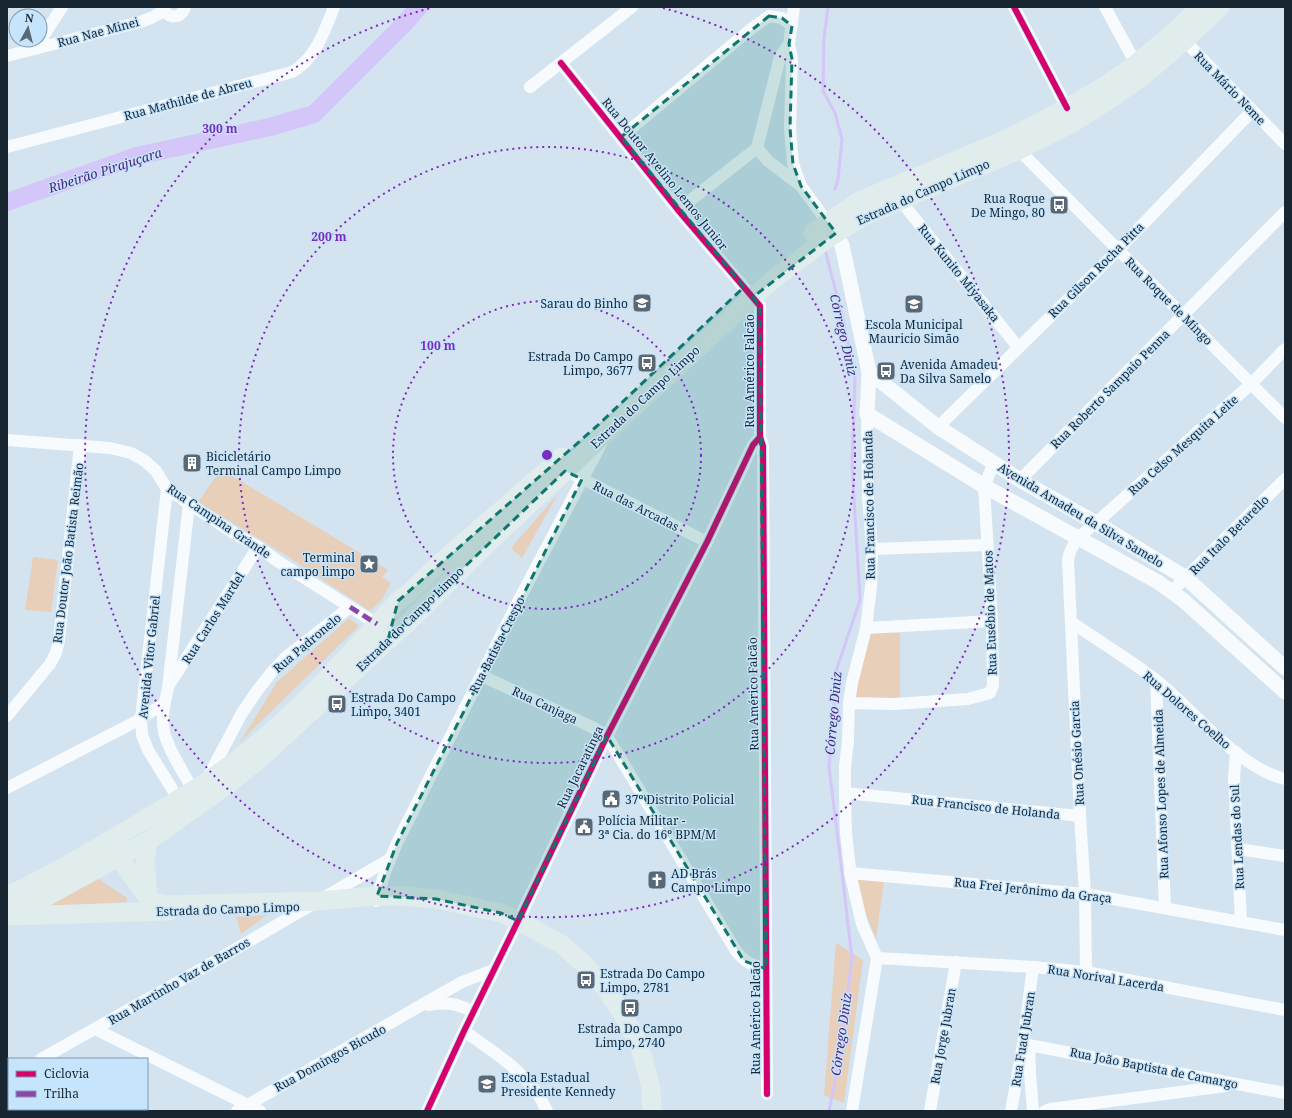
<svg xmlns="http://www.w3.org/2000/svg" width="1292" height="1118" font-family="'Noto Serif',serif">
  <rect width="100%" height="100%" fill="#d3e3ef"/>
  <!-- green -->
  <g fill="#e7cfb9">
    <polygon points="221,469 388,570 382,577 391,583 381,601 370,611 284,554 198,502"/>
    <polygon points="558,494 522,558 511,548"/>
    <polygon points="33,557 58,560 51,612 25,610"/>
    <polygon points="349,618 359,626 240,742 277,682"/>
    <polygon points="869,631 900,633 900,700 851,699"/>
    <polygon points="851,876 884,881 876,939"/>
    <polygon points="97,878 127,898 127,901 126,902 53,906 51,904"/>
    <polygon points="267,915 241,934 236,917"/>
    <polygon points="836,943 863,960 844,1103 824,1095"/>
  </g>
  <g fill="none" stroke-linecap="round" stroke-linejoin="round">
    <!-- stream -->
    <g stroke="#d4c6f8" stroke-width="3">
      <polyline points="828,7 824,38 823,91 835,113 842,139 838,179 835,189"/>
      <polyline points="825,250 841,311 855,377 852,464 860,600 837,668 829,767 841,864 852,959 836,1076 829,1111"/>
    </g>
    <!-- river -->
    <polyline stroke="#d4c6f8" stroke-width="18" points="7,202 137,156 270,127 314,114 404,24 419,7"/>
    <!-- minor -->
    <g stroke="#f8fbfd" stroke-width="12">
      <path d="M163,7C167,20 182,19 185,7"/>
      <polyline points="794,7 789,44 792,59 790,128 793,164 801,186"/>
      <polyline points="1014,7 1067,108"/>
      <polyline points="1105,7 1136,64"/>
      <polyline points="1180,36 1285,144"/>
      <polyline points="35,49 62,7"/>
      <polyline points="7,56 140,22 151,18 164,11"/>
      <polyline points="561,63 678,210 760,306 760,437 763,446 767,1094"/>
      <polyline points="530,87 632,7"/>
      <polyline points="621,137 751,29 769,16 782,18 792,26"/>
      <path d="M7,147L292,72C315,60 325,30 334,7"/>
      <polyline points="757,148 780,57 789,44"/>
      <polyline points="757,148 768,161 801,186 828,223"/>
      <polyline points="1019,150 1285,418"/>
      <polyline points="900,200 1018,347"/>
      <polyline points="678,210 757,148"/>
      <polyline points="938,427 1118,250 1252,111"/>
      <polyline points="7,440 110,448 131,453 145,461 156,471 167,489 232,532 258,547 279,562 377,624"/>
      <polyline points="575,475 707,542"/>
      <polyline points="1020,480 1285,212"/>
      <polyline points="167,489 141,718 142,735 148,750 182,805"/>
      <path d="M189,504L168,688C165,702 161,717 164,731C167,749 187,778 196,795"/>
      <polyline points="872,549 987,545"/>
      <polyline points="1172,591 1285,479"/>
      <path d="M1071,622C1099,641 1129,659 1156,680C1194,710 1238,768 1285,779"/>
      <polyline points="866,628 992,621"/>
      <path d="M482,676L592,727L607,736L736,951C746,963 751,965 766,969"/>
      <polyline points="1156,680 1165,908"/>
      <polyline points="169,685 258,547"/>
      <polyline points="849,703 894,704 968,699 990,693 993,685 992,621 984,486 994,463"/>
      <polyline points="7,716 50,664 56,653 59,640 80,445"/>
      <polyline points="1236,752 1234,778 1241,922"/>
      <polyline points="207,779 242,713 257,691 271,673 285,658 350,607"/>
      <polyline points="7,788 133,723 164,704"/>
      <polyline points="845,793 1080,816"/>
      <polyline points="1238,849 1285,856"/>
      <polyline points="850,873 1085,894 1285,930"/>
      <polyline points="376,901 385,872 397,843 521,596 601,444"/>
      <polyline points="877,958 1033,967 1086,972 1285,1010"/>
      <path d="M1086,972L1085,894L1080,816L1068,560C1071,542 1082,534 1096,523L1252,383L1285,349"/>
      <path d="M428,1005C447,1002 456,1003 474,1012"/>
      <polyline points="95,1029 260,1111"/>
      <path d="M464,1031C495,1053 531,1074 547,1111"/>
      <polyline points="1023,1044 1285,1093"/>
      <polyline points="1029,1045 1030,1073 1033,1111"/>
      <polyline points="41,1059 217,960 390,859"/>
      <polyline points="7,1078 9,1077"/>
      <polyline points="237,1111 439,995 462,982 493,970"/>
      <polyline points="427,1111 464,1031 518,921 607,736 707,542 753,445 760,437"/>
      <polyline points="852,1111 877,958 862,924 851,877 846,833 845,793 845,766 848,741 849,703 852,683 866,628 871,587 872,549 868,497 867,414"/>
      <polyline points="930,1111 956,962"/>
      <polyline points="1011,1111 1023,1044 1033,967"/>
      <polyline points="1045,1111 1050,1109 1226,1086"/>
    </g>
    <!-- tertiary -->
    <g stroke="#f8fbfd" stroke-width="15">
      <polyline points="830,226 842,245 869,372 867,414 984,486 1158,582 1183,600 1285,692"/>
      <polyline points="869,372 938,427 994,463 1020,480 1096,523 1186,578 1285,668"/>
    </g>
    <!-- primary -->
    <g stroke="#e1ecec" stroke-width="19">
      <polyline points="813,233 857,202 1009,138 1067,108 1103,87 1136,64 1175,31 1200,7"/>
      <polyline points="112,848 148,898 153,902 165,905 318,901 377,896 402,896 436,899 501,913 518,921 561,944 584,964 606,989 622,1013 634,1035 643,1057 651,1088 652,1111"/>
      <path d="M7,896C50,876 91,852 132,827C173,803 214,779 251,749C305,705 352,652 398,601L408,594L439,564L562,457"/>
      <polyline points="148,898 145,860 148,841"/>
      <polyline points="7,915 44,898 148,841 227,785 263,756 421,610 482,549 565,471 753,297 774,279 827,239 864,216 1019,150 1074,122 1110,99 1142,77 1184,41 1220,7"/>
      <polyline points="12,916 169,911"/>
    </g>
    <!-- quiet -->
    <polyline stroke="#8e44ad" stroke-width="5" stroke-dasharray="10 5" stroke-linecap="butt" points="350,607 377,624"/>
    <!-- cycleway casing -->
    <g stroke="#c6e4fc" stroke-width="8">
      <g id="cycleway">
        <polyline points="1014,7 1067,108"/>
        <polyline points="561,63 678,210 760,306 760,437 763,446 767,1094"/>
        <polyline points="427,1111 464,1031 518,921 607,736 707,542 753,445 760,437"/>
      </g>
    </g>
    <!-- cycleway -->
    <use href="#cycleway" stroke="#d6006c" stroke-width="6"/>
  </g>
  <!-- marked area -->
  <path fill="#0f766e" fill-opacity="0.2" stroke="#0f766e" stroke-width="3" stroke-dasharray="8 5" stroke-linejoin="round" d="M769,16L782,18L792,26L789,44L792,59L790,128L793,164L801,186L836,233L753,297L760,306L766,969L744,961L607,736L518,921L501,913L436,899L377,896L397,843L582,479L565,471L388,640L398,601L597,426L744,287L621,137Z"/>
  <!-- distance rings -->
  <g fill="none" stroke="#7b2cbf" stroke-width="2" stroke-dasharray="2 4">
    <circle cx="547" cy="455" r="154"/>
    <circle cx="547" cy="455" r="308"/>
    <path d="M663 8A462 462 0 1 1 431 8"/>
  </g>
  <!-- icons -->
  <defs>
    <g id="bus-square" transform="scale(1)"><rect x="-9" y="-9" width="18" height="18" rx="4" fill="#596874" stroke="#c6e4fc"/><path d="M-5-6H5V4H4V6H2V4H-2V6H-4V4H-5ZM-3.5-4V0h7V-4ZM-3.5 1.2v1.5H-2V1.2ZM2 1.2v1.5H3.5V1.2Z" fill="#fff"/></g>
    <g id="university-square" transform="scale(1)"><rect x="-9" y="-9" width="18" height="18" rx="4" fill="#596874" stroke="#c6e4fc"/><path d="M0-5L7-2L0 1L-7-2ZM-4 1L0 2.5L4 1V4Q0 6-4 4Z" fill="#fff"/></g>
    <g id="school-square" transform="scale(1)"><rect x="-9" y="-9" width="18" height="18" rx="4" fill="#596874" stroke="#c6e4fc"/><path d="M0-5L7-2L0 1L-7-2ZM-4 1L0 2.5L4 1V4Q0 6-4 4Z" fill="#fff"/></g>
    <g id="building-square" transform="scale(1)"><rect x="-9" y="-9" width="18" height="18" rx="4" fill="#596874" stroke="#c6e4fc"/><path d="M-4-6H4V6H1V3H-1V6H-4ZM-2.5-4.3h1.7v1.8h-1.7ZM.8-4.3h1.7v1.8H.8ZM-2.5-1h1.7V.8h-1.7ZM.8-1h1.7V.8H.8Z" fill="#fff"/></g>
    <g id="sight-square" transform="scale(1)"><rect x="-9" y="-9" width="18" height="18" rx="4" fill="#596874" stroke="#c6e4fc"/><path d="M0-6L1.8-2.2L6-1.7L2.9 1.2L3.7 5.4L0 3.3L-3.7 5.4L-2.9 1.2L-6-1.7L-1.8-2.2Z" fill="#fff"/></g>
    <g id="civic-square" transform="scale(1)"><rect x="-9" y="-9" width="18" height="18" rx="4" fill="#596874" stroke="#c6e4fc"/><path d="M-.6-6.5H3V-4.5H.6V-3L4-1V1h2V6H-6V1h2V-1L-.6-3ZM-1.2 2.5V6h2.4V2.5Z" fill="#fff"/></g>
    <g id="church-square" transform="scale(1)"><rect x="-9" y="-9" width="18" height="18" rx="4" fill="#596874" stroke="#c6e4fc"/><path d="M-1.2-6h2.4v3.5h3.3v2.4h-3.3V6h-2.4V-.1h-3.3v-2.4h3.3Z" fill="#fff"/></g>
  </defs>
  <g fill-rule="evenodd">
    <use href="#bus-square" x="1059" y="205"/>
    <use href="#university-square" x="642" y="303"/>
    <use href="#school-square" x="914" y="304"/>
    <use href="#bus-square" x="647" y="363"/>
    <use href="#bus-square" x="886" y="371"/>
    <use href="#building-square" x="192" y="463"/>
    <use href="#sight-square" x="369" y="564"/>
    <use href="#bus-square" x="337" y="704"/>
    <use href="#civic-square" x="611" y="799"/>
    <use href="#civic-square" x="584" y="827"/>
    <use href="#church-square" x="657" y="880"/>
    <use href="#bus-square" x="586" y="980"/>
    <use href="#bus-square" x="630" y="1008"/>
    <use href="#school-square" x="487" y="1084"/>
  </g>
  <g text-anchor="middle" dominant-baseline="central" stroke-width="3" stroke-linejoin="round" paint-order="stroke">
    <!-- street labels -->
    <g font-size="12" fill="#172631" stroke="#c6e4fc">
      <text transform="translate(98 32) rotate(-15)">Rua Nae Minei</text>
      <text transform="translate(1230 88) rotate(46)">Rua Mário Neme</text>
      <text transform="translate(188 99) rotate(-15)">Rua Mathilde de Abreu</text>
      <text transform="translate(665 174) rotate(51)">Rua Doutor Avelino Lemos Junior</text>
      <text transform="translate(923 192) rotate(-24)">Estrada do Campo Limpo</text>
      <text transform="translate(1096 270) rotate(-45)">Rua Gilson Rocha Pitta</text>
      <text transform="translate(959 273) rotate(51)">Rua Kunito Miyasaka</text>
      <text transform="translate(1169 301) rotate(45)">Rua Roque de Mingo</text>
      <text transform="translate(749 371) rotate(-90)">Rua Américo Falcão</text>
      <text transform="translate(1110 389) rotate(-45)">Rua Roberto Sampaio Penna</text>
      <text transform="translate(645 397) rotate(-43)">Estrada do Campo Limpo</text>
      <text transform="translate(1183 445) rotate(-42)">Rua Celso Mesquita Leite</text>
      <text transform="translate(869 505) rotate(-91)">Rua Francisco de Holanda</text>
      <text transform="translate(636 506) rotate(27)">Rua das Arcadas</text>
      <text transform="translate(1081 515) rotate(31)">Avenida Amadeu da Silva Samelo</text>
      <text transform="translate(219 521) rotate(34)">Rua Campina Grande</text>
      <text transform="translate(1229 535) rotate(-45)">Rua Italo Betarello</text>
      <text transform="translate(68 553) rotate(-83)">Rua Doutor João Batista Reimão</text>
      <text transform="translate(990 613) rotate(-92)">Rua Eusébio de Matos</text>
      <text transform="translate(213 618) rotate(-58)">Rua Carlos Mardel</text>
      <text transform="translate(410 619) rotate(-44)">Estrada do Campo Limpo</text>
      <text transform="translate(307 643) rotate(-40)">Rua Padronelo</text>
      <text transform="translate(497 645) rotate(-63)">Rua Batista Crespo</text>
      <text transform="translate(149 657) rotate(-84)">Avenida Vitor Gabriel</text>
      <text transform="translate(753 694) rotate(-91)">Rua Américo Falcão</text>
      <text transform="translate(545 705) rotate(25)">Rua Canjaga</text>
      <text transform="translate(1187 710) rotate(41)">Rua Dolores Coelho</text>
      <text transform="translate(1077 753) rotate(-93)">Rua Onésio Garcia</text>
      <text transform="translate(580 767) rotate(-64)">Rua Jacaratinga</text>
      <text transform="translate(1161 794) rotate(-92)">Rua Afonso Lopes de Almeida</text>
      <text transform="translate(986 807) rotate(6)">Rua Francisco de Holanda</text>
      <text transform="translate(1237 837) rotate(-93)">Rua Lendas do Sul</text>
      <text transform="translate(1033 890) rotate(6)">Rua Frei Jerônimo da Graça</text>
      <text transform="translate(228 909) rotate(-2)">Estrada do Campo Limpo</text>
      <text transform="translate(1106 978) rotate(9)">Rua Norival Lacerda</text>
      <text transform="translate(179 981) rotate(-30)">Rua Martinho Vaz de Barros</text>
      <text transform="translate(755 1018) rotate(-90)">Rua Américo Falcão</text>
      <text transform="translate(943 1036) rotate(-80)">Rua Jorge Jubran</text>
      <text transform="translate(1023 1039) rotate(-81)">Rua Fuad Jubran</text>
      <text transform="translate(330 1058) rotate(-29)">Rua Domingos Bicudo</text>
      <text transform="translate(1154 1068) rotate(11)">Rua João Baptista de Camargo</text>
    </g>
    <!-- poi labels -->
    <g font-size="12" fill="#172631" stroke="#c6e4fc" text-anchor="start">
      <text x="1045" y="198" text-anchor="end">Rua Roque<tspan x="1045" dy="14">De Mingo, 80</tspan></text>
      <text x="628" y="303" text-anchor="end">Sarau do Binho</text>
      <text x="914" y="324" text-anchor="middle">Escola Municipal<tspan x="914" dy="14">Mauricio Simão</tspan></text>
      <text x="633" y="356" text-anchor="end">Estrada Do Campo<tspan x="633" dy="14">Limpo, 3677</tspan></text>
      <text x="900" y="364">Avenida Amadeu<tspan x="900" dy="14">Da Silva Samelo</tspan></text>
      <text x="206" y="456">Bicicletário<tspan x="206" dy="14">Terminal Campo Limpo</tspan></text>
      <text x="355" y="557" text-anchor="end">Terminal<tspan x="355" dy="14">campo limpo</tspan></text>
      <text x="351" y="697">Estrada Do Campo<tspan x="351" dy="14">Limpo, 3401</tspan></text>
      <text x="625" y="799">37º Distrito Policial</text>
      <text x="598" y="820">Polícia Militar -<tspan x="598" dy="14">3ª Cia. do 16º BPM/M</tspan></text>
      <text x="671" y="873">AD Brás<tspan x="671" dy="14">Campo Limpo</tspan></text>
      <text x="600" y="973">Estrada Do Campo<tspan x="600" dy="14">Limpo, 2781</tspan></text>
      <text x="630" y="1028" text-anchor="middle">Estrada Do Campo<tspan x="630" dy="14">Limpo, 2740</tspan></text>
      <text x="501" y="1077">Escola Estadual<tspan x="501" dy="14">Presidente Kennedy</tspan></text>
    </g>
    <!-- water labels -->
    <g font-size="13" font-style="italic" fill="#4e1f7b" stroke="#c6e4fc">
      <text transform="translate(105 170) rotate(-18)">Ribeirão Pirajuçara</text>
      <text transform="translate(844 335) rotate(77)">Córrego Diniz</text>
      <text transform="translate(833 713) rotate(-85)">Córrego Diniz</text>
      <text transform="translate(841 1034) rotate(-82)">Córrego Diniz</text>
    </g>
  </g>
  <circle cx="547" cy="455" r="6" fill="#7b2cbf" stroke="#c6e4fc" stroke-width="2"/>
  <g font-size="12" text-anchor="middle" font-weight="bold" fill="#7b2cbf" stroke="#c6e4fc" stroke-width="3" stroke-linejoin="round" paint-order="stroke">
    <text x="220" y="133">300 m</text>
    <text x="329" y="241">200 m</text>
    <text x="438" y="350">100 m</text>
  </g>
  <!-- border -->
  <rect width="1292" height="1118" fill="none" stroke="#172631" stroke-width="16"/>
  <!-- legend -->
  <rect x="8" y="1058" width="140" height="52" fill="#c6e4fc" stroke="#8098ab"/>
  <rect x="16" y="1071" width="20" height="6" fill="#d6006c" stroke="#8098ab"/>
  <text x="44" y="1078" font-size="12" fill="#172631">Ciclovia</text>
  <rect x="16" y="1091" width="20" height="6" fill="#8e44ad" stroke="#8098ab"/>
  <text x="44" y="1098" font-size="12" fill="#172631">Trilha</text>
  <!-- north arrow -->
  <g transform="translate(28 28) rotate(7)"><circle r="19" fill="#c6e4fc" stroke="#8098ab"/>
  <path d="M0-3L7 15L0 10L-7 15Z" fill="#596874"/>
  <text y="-6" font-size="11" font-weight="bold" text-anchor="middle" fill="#172631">N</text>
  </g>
</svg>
